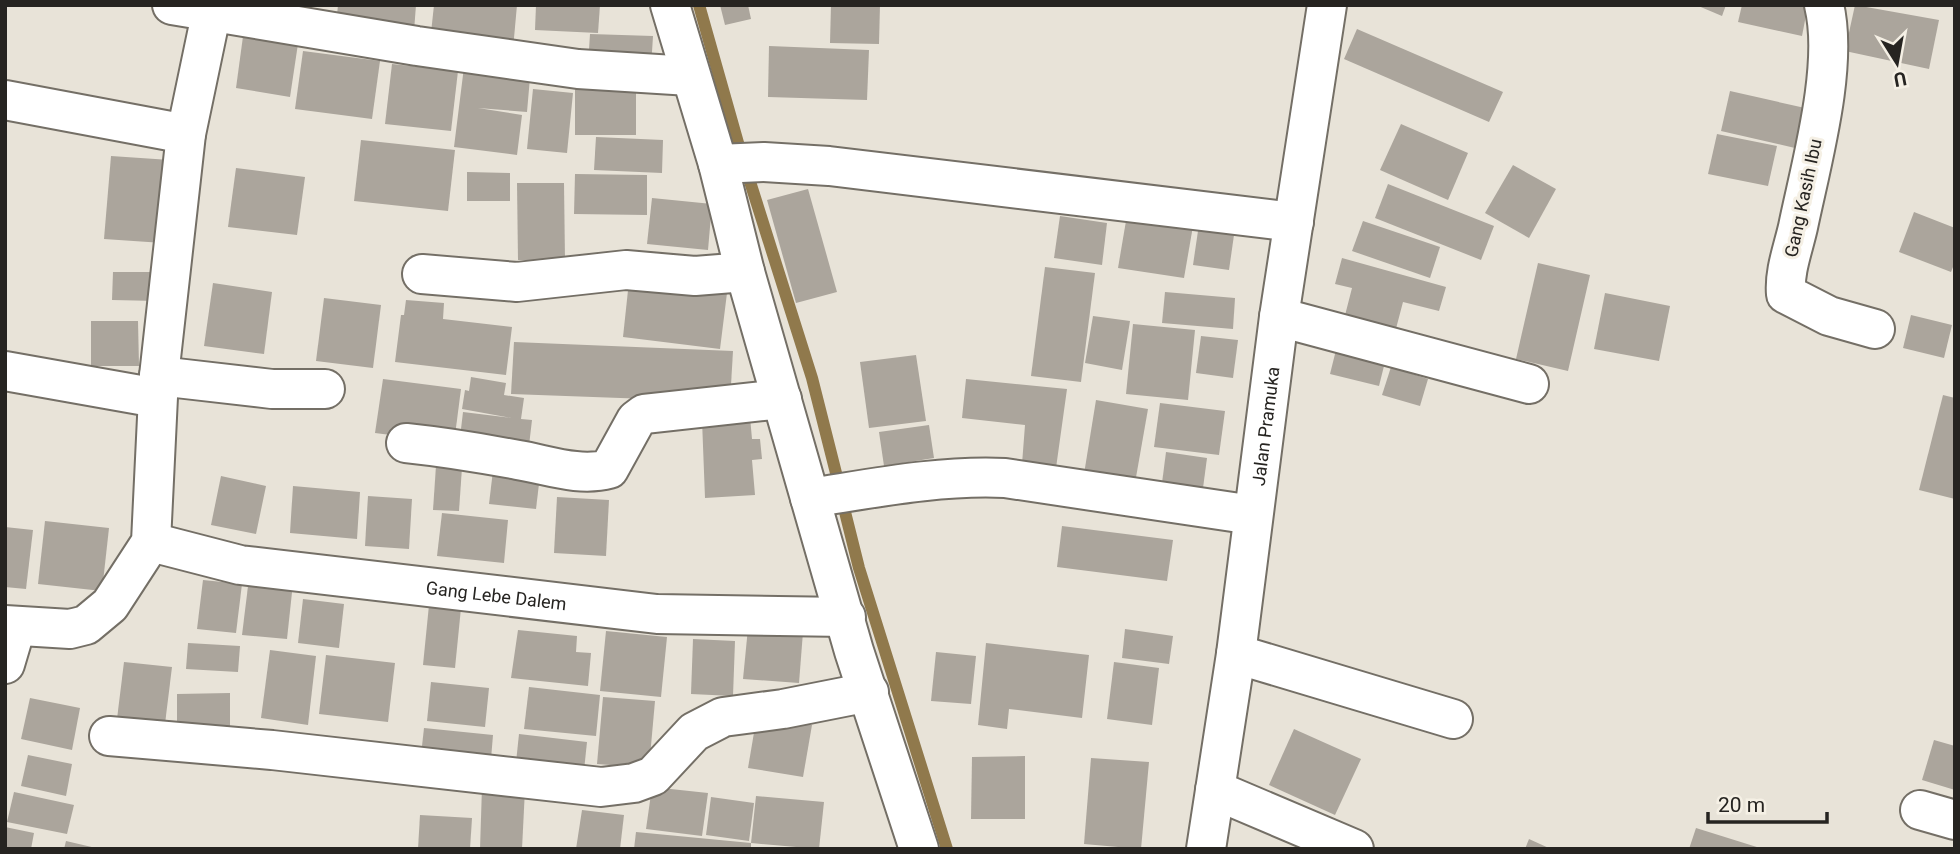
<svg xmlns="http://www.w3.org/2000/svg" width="1960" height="854" font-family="Roboto,sans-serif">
  <rect width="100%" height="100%" fill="#e8e3d8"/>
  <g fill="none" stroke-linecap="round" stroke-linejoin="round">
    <!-- stream -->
    <g stroke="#90794c" stroke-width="12">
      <polyline points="699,5 740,150"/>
      <polyline points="746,169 812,378 837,477"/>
      <polyline points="842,500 859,568 947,849"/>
    </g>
  </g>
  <!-- building -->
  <g fill="#aba59c">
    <polygon points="338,5 416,5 414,31 336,25"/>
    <polygon points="434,5 517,5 513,49 430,42"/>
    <polygon points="536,5 600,5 598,33 535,30"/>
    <polygon points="720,5 748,5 751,19 725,25"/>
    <polygon points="831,5 880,5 879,44 830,43"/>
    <polygon points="1696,5 1726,5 1722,16"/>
    <polygon points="1742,5 1808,5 1802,36 1738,22"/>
    <polygon points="1855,5 1939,20 1929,69 1845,51"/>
    <polygon points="244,29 299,37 290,97 236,88"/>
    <polygon points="1357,29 1503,92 1489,122 1344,59"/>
    <polygon points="590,34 653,36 651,67 588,65"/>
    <polygon points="769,46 869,50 867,100 768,97"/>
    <polygon points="303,51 380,61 372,119 295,109"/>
    <polygon points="465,59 531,66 527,112 478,108 522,115 517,155 454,147"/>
    <polygon points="392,64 458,71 451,131 385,124"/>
    <rect x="575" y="83" width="61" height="52"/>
    <polygon points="533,89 573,93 567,153 527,149"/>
    <polygon points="1730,91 1805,108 1795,148 1721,131"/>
    <polygon points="1401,124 1468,153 1448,200 1380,170"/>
    <polygon points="1717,134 1777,146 1768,186 1708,174"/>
    <polygon points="596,137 663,140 662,173 594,170"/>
    <polygon points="361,140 455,150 448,211 354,201"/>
    <polygon points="111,156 170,160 163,243 104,239"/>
    <polygon points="1513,165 1556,189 1529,238 1485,213"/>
    <polygon points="236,168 305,177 297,235 228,227"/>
    <polygon points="467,172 510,173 510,201 467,201"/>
    <polygon points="575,174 647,175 647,215 574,214"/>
    <polygon points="517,183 564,183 565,260 518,260"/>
    <polygon points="1388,184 1494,226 1481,260 1375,218"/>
    <polygon points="808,189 837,292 796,303 767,200"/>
    <polygon points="652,198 712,204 708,250 647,244"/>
    <polygon points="1914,212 1955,228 1955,262 1951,272 1899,252"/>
    <polygon points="1127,215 1193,226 1184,278 1118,268"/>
    <polygon points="1060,216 1107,223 1102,265 1054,258"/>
    <polygon points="1363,221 1440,247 1430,278 1352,251"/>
    <polygon points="1199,224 1235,228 1229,270 1193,265"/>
    <polygon points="1342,258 1446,287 1439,311 1403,302 1393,340 1342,327 1352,288 1335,284"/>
    <polygon points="1538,263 1590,275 1568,371 1516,359"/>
    <polygon points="1045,267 1095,273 1081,382 1031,376"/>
    <polygon points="113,272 159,272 158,301 112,300"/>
    <polygon points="629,281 727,293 720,349 623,337"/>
    <polygon points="213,283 272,292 264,354 204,346"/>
    <polygon points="1165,292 1235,298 1233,329 1162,323"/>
    <polygon points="1605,293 1670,306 1659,361 1594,349"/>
    <polygon points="324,298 381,305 373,368 316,361"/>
    <polygon points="406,300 444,303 443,319 512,327 506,375 395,362 401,315 404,315"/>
    <polygon points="1911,315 1952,325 1944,358 1903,348"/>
    <polygon points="1093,316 1130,321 1122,370 1085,363"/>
    <polygon points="91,321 138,321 139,366 91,366"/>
    <polygon points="1133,324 1195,330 1188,400 1126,394"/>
    <polygon points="1201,336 1238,340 1233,378 1196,373"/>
    <polygon points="1339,338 1388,350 1379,386 1330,374"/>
    <polygon points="514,342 733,351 730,402 511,394"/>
    <polygon points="916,355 926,421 869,428 860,362"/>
    <polygon points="1391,367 1428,379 1420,406 1382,395"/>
    <polygon points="471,377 506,383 504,395 524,398 521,419 532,420 528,454 459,446 463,412 512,418 462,409 465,390 469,391"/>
    <polygon points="383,379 461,389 454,443 375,433"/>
    <polygon points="966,379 1067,389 1056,468 1022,464 1025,425 962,418"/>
    <polygon points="1943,395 1955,398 1955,499 1919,490"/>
    <polygon points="1096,400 1148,409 1135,483 1084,474"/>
    <polygon points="1160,403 1225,411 1219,455 1154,447"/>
    <polygon points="750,417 752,439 760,439 762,459 752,460 755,495 705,498 702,420"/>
    <polygon points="929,425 934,458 884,466 879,432"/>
    <polygon points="437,451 463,453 459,511 433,510"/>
    <polygon points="1166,452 1207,458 1203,488 1162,483"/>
    <polygon points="494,462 541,467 536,509 489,504"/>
    <polygon points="221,476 266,486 256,534 211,525"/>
    <polygon points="293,486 360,492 357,539 290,533"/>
    <polygon points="368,496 412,499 409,549 365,546"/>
    <polygon points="557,497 609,500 606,556 554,553"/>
    <polygon points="442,513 508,520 504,563 437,556"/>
    <polygon points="45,521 109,528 102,591 38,584"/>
    <polygon points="1062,526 1173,540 1167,581 1057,567"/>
    <polygon points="5,527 33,530 26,589 5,587"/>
    <polygon points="249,578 293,583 287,639 242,635"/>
    <polygon points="203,580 242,584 236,633 197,629"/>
    <polygon points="303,599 344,604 339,648 298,643"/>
    <polygon points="429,605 461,608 455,668 423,665"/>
    <polygon points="748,628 803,632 799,683 743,679"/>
    <polygon points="1125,629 1173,636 1169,664 1122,658"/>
    <polygon points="518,630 577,636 576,652 591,653 588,686 511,678"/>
    <polygon points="606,631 667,637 661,697 600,691"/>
    <polygon points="693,639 735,641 733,696 691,694"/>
    <polygon points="188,643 240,646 238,672 186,669"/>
    <polygon points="986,643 1089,655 1082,718 1009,709 1007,729 978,725"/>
    <polygon points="270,650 316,656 308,725 261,718"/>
    <polygon points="936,652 976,656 971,704 931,701"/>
    <polygon points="326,655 395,663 388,722 319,714"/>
    <polygon points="124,662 172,667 164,732 116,727"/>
    <polygon points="1114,662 1159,668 1152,725 1107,719"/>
    <polygon points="431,682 489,688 485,727 427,721"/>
    <polygon points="529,687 600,695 596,736 524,729"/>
    <polygon points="230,693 230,735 177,736 177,694"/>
    <polygon points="603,697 655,701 649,768 597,764"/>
    <polygon points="30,698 80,708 72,750 21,739"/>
    <polygon points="757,715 812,725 803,777 748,768"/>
    <polygon points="424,728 493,735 490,771 420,764"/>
    <polygon points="1294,729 1361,759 1335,815 1269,785"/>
    <polygon points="519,734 587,742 583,780 515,772"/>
    <polygon points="1934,740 1955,746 1955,790 1922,780"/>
    <polygon points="28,755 72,764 66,796 21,786"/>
    <polygon points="1025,756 1025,819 971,819 972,757"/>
    <polygon points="1091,758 1149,762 1141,849 1084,844"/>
    <polygon points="482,787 525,789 522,849 480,849"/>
    <polygon points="652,787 708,793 702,836 646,829"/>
    <polygon points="14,792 74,805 67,834 7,822"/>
    <polygon points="756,796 824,802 819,849 751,843"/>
    <polygon points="711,797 754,803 749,841 706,835"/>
    <polygon points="582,810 624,815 620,849 576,849"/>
    <polygon points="420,815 472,818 470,849 418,849"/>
    <polygon points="5,827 34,833 31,849 5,849"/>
    <polygon points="1696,828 1760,848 1760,849 1689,849"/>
    <polygon points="636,832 751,843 751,849 634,849"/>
    <polygon points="1529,839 1551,849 1525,849"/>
    <polygon points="66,841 96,848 96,849 64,849"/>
  </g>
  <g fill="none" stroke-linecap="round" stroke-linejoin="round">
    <!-- minor casing -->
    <g stroke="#746f66" stroke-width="42">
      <g id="minor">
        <polyline points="172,5 417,46 578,69 690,76"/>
        <polyline points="670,5 718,164 745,272 854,651 919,849"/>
        <path d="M1824,5C1839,66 1811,164 1798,227C1793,249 1784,272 1786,294L1829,316L1875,329"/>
        <polyline points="5,100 186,134"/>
        <polyline points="718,164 764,162 829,166 1294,222"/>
        <polyline points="422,274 517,282 626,270 695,276 745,272"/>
        <polyline points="1279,317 1529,384"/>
        <polyline points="5,371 157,398"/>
        <polyline points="159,376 272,389 325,389"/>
        <path d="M406,443C444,447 481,453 518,460C548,465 579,477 609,469L636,420L644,414L782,399"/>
        <path d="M810,498C875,488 939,475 1005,478L1253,515"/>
        <path id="s1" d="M151,542L240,565L657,614L846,617"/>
        <polyline points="5,625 70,629 86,625 110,605 151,542 159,376 186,134 213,5"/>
        <polyline points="1236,654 1453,719"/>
        <polyline points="5,664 16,627"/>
        <polyline points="109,736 272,750 601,787 634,783 653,776 694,732 723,717 783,709 869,692"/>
        <polyline points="1215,790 1354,849"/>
        <polyline points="1920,810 1955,820"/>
        <path id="s2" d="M1206,849L1236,654L1279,317L1327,5"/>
      </g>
    </g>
    <!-- minor -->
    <use href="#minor" stroke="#fff" stroke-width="38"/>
  </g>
  <g text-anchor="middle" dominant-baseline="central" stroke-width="6" stroke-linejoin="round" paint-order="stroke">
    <!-- street labels -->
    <g font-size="18" fill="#262421" stroke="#f5f0e5">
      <text transform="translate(1803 198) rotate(-78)">Gang Kasih Ibu</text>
      <text stroke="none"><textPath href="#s2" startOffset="427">Jalan Pramuka</textPath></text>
      <text stroke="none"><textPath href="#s1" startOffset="350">Gang Lebe Dalem</textPath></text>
    </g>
  </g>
  <!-- border -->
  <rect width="1960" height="854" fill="none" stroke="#262421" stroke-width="14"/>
  <!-- north arrow -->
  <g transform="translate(1897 63) rotate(169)" stroke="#f5f0e5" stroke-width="5" paint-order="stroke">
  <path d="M0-5L12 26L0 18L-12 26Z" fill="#262421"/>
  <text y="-10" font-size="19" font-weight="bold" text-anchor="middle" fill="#262421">U</text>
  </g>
  <!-- scale -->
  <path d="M1708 812v10h119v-10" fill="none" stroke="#262421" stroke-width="3.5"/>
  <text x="1718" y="812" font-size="21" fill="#262421" stroke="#f5f0e5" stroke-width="5" paint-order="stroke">20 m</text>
</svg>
